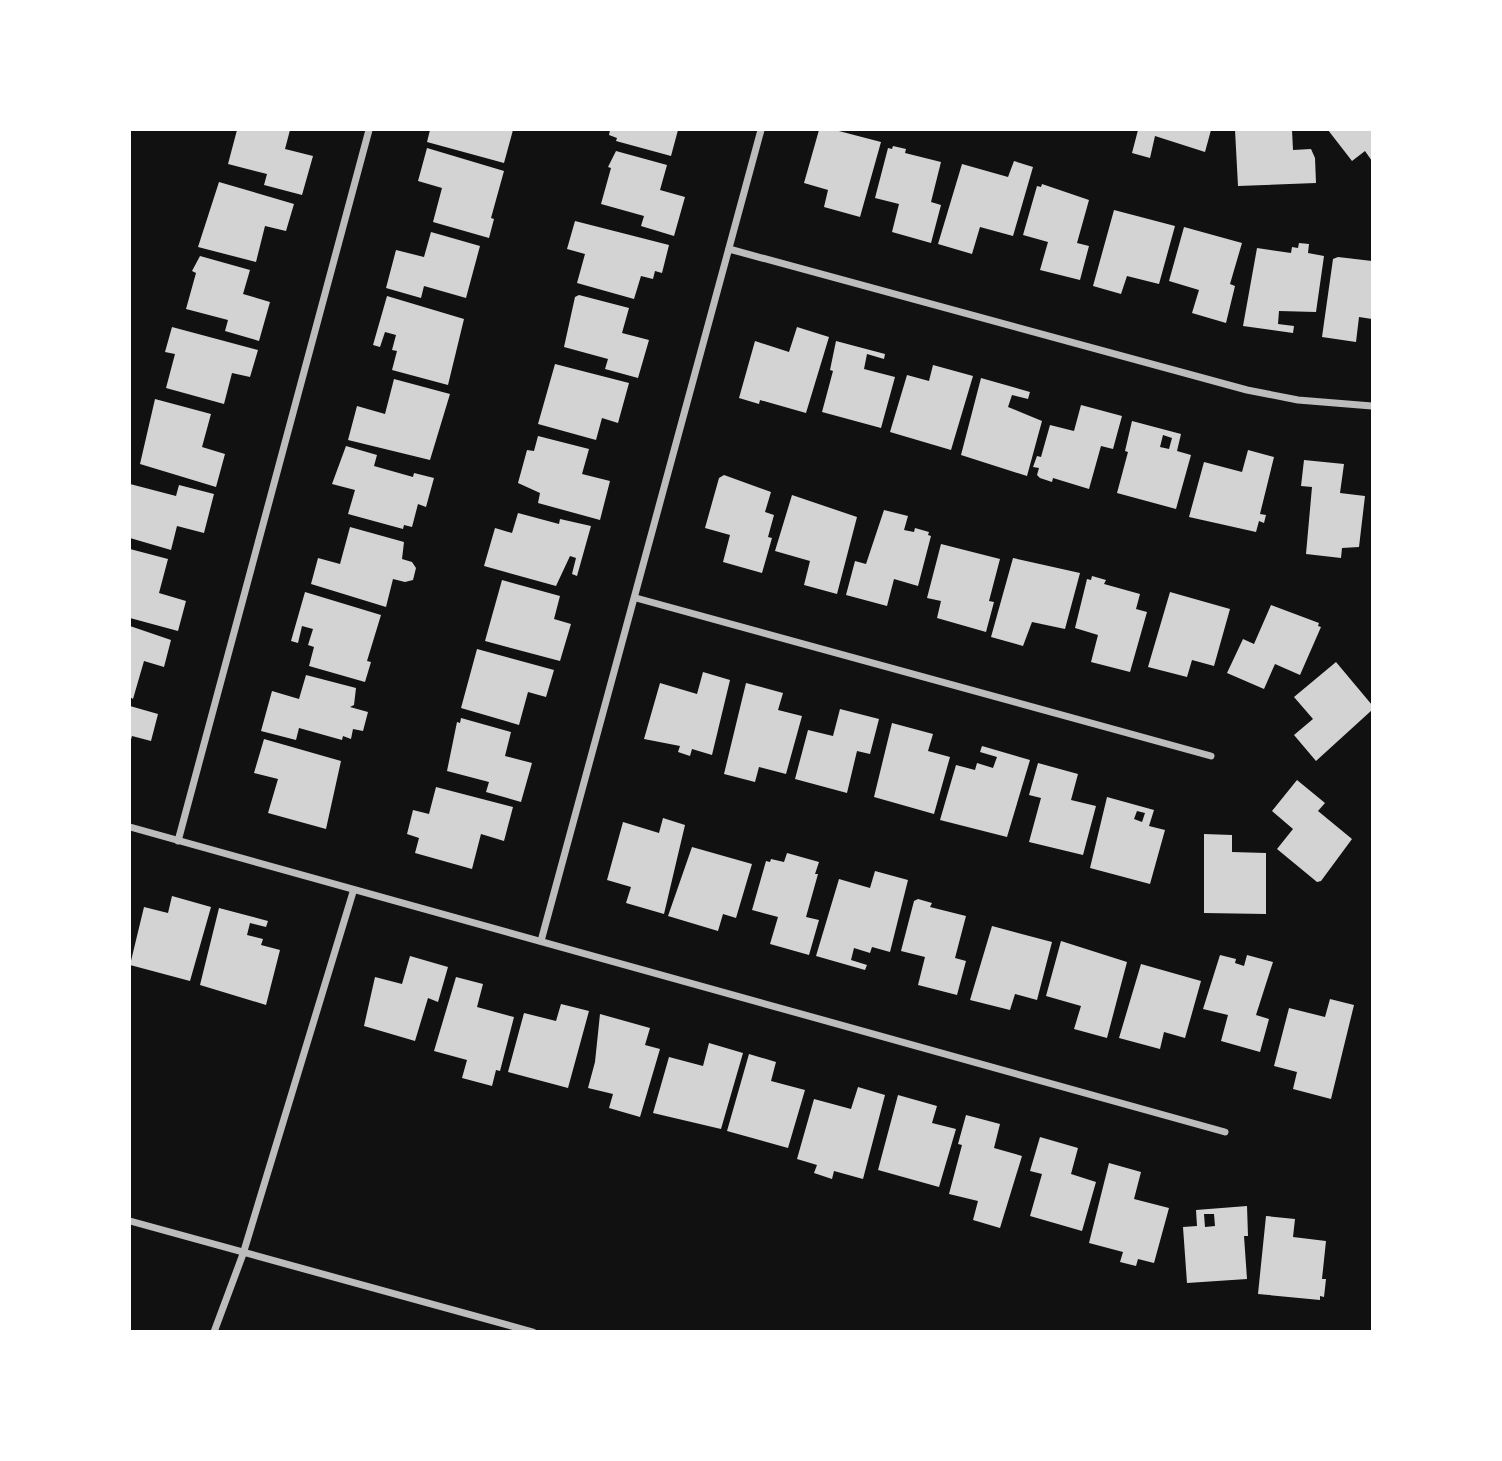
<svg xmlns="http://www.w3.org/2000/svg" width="1502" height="1461" font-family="Montserrat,sans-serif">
  <rect width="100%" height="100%" fill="#111"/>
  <!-- building -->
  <g fill="#d3d3d3" fill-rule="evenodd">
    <polygon points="237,130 290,130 285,149 313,156 302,195 264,185 267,174 228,164"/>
    <polygon points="430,130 513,130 504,163 427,142"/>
    <polygon points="610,130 678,130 671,156 616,141 617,138 609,135"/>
    <polygon points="819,130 835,130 881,142 860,217 824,207 828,190 804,183"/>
    <polygon points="1138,130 1211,130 1205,152 1155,136 1150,158 1132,153"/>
    <polygon points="1235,130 1292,130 1293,150 1311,149 1315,158 1316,183 1238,186"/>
    <polygon points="1328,130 1372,130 1372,161 1365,151 1352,161"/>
    <polygon points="893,146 906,149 905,153 941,162 931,202 941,205 931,243 892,232 899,204 875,198 888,148 892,149"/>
    <polygon points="427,148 504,171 491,218 494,219 489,238 433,222 442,188 418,181"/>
    <polygon points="616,151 667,165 660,190 685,197 674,236 641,226 644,216 601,204 611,168 608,167"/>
    <polygon points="1014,161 1033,167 1013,236 980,227 972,254 938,244 962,164 1008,177"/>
    <polygon points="219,182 294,204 286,231 265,226 256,262 198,247"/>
    <polygon points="1042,184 1089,200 1077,243 1089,246 1080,280 1040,270 1048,242 1023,235 1037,186 1041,187"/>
    <polygon points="1114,210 1175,226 1159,284 1127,276 1121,294 1093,286"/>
    <polygon points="575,221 669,245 662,273 655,271 653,279 641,276 634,299 577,283 585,254 567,249"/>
    <polygon points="1184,227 1242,243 1230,284 1235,286 1226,323 1192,313 1199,290 1169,281"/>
    <polygon points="431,232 480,246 466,298 424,286 421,298 386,288 396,250 424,257"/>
    <polygon points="1299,243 1309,244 1308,253 1324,256 1316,312 1279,311 1278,324 1294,326 1293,333 1243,326 1257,248 1291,253 1292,247 1298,248"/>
    <polygon points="200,256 250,270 243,294 270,302 259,341 225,331 228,320 186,309 196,273 192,271"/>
    <polygon points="1338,257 1372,261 1372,319 1359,317 1356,342 1322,337 1333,259"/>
    <polygon points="579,295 629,308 622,333 649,340 638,378 605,369 608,359 564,347 575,297"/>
    <polygon points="387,296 464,319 448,385 392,370 397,351 392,350 396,335 385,332 380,347 373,345"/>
    <polygon points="172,327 258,350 250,377 232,373 224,404 166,388 175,354 165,352"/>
    <polygon points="797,327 829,337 806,413 760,400 759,404 739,398 755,341 789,352"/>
    <polygon points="836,341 885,354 884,359 867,354 864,369 895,377 881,428 822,412 833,371 830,370"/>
    <polygon points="555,364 629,383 618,423 602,418 596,440 538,424"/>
    <polygon points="933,365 973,376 951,450 890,432 907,375 929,381"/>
    <polygon points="981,378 1030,392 1028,399 1012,395 1008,407 1042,421 1027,476 961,455"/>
    <polygon points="394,379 450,394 430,460 348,440 357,406 385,414"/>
    <polygon points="155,399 211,414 202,447 225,454 216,487 140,464"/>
    <polygon points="1081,405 1122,416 1113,449 1101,446 1089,489 1053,478 1052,482 1040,478 1037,475 1039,468 1033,467 1037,456 1041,457 1050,425 1074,431"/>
    <path d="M1132,421L1181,434L1177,451L1191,455L1176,509L1117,493L1128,452L1125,451ZM1163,435L1172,438L1169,449L1160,447Z"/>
    <polygon points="538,436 589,449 582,474 610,481 600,520 538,503 540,493 518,483 527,450 534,451"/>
    <polygon points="346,446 377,455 374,466 413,477 414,473 434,478 426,507 418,504 412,527 404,525 403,529 348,514 355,490 332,484"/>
    <polygon points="1248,450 1274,457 1260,514 1266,515 1264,523 1259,521 1256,532 1189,517 1204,462 1242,472"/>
    <polygon points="1304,460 1344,464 1340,493 1365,496 1359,547 1342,548 1341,558 1306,554 1312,487 1301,486"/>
    <polygon points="724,475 771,492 765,512 774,515 768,537 772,538 762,573 723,562 730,535 705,528 719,478"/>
    <polygon points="130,484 176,496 179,485 214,494 204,533 177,526 171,550 130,538"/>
    <polygon points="792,495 857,517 837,594 804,585 810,561 775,551"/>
    <polygon points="884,510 908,516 904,530 914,532 915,528 929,532 928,535 931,536 918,586 894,579 887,606 846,595 855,561 866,564"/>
    <polygon points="518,513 559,524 560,519 591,526 577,576 572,574 576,558 570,556 556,586 484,566 495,528 512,533"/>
    <polygon points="350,527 404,542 402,559 412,562 416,568 413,580 405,582 393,579 386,607 311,584 318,558 340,564"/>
    <polygon points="941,544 1000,559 989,601 994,602 986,632 937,618 941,601 927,598"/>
    <polygon points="130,549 168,559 159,593 186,601 178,631 130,618"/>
    <polygon points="1013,558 1080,573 1065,629 1032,622 1023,646 991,637"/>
    <polygon points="1092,576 1106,580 1104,584 1140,594 1136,609 1147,612 1130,672 1091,662 1098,635 1075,628 1087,579 1091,580"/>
    <polygon points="502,580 560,596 554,619 571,624 560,661 485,641"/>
    <polygon points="305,592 381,615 367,661 371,662 365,682 309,666 314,647 308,645 313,629 302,626 298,643 291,641"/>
    <polygon points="1170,592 1230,609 1214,666 1192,660 1187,677 1148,667"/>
    <polygon points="1271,605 1319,623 1318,626 1321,627 1300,675 1275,664 1264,689 1227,673 1243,639 1254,644"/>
    <polygon points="130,626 171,640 164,667 144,661 133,699 130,697"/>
    <polygon points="477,649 554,670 546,697 528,692 519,725 461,708"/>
    <polygon points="1336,662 1372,705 1372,710 1316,761 1294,735 1313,719 1294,697"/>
    <polygon points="703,672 730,680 712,755 692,749 690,756 678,752 680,746 644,739 660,683 697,694"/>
    <polygon points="306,675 356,688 354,705 350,707 368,712 363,731 353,729 351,739 343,736 342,740 299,728 296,740 261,731 272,691 299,699"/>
    <polygon points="746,683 783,693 778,710 802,716 786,774 759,767 755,782 724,774"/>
    <polygon points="130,706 158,714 151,741 132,736 130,743"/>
    <polygon points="840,709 879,719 870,754 857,751 847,793 795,779 808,730 833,736"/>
    <polygon points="461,718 511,732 505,756 532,763 521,802 486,792 489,782 447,771 457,722 460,723"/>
    <polygon points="892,723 933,734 928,751 950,757 934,814 874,797"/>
    <polygon points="264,739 341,761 326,829 268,813 278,779 254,773"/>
    <polygon points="982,746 1030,760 1007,837 940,820 956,765 975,770 977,763 993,768 997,757 980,752"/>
    <polygon points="1038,763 1078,774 1071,800 1096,806 1083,855 1029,842 1041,798 1029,795"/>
    <polygon points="1297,780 1325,803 1318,811 1352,839 1321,881 1317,882 1277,849 1293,829 1272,811"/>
    <polygon points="436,787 513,807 504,841 481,834 472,869 415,853 419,838 407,834 413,810 429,814"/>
    <path d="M1107,797L1154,810L1149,826L1165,830L1150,884L1090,868ZM1137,811L1145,813L1142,822L1134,819Z"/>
    <polygon points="663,818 685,825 664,914 626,903 631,887 607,880 623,822 659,833"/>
    <polygon points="1204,834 1232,835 1232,852 1266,853 1266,914 1204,913"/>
    <polygon points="692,847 752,864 736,918 723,914 718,931 668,916"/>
    <polygon points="787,853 819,862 815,874 818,874 806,917 819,920 809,955 770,944 778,917 752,910 766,861 770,862 771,859 784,862"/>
    <polygon points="875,871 908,880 890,952 872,947 870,953 854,948 851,960 867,965 865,970 816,956 839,879 870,888"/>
    <polygon points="172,896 211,907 190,981 130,965 144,907 168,913"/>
    <polygon points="918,899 932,903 930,907 966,916 955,958 966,961 957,995 918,985 925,957 901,951 914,901"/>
    <polygon points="219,908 268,921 266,927 250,923 247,935 263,939 261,945 280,950 266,1005 200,985"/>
    <polygon points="992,926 1052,942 1037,1000 1015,994 1010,1010 970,1000"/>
    <polygon points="1061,941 1127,962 1107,1038 1074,1029 1081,1006 1046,996"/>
    <polygon points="1220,955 1236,959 1235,963 1244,966 1247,955 1273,962 1256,1015 1269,1019 1260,1052 1221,1041 1228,1015 1203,1009"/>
    <polygon points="410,956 448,967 438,1002 428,998 415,1041 364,1026 375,977 402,984"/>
    <polygon points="1141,964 1201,981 1185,1038 1164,1032 1160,1049 1119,1038"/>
    <polygon points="456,977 483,984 477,1007 514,1017 500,1071 496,1070 492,1086 462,1078 467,1060 434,1051"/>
    <polygon points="1330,999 1354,1005 1331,1099 1293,1089 1297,1072 1274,1066 1289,1008 1325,1017"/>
    <polygon points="561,1004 589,1011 568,1088 508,1072 524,1013 556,1021"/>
    <polygon points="600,1014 650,1028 645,1045 660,1049 640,1117 609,1108 613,1094 588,1088 595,1062"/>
    <polygon points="709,1043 743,1053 721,1129 653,1113 669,1057 703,1066"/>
    <polygon points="749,1054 776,1062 771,1081 805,1090 788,1148 727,1131"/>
    <polygon points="858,1087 885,1095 863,1179 834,1171 832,1179 814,1173 817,1165 797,1159 814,1099 851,1109"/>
    <polygon points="898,1095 937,1106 932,1123 956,1129 939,1187 878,1170"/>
    <polygon points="966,1115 1000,1124 994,1148 1022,1156 1000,1228 973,1220 978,1201 949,1194 962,1145 958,1144"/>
    <polygon points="1040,1137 1078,1148 1071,1174 1096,1182 1082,1231 1030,1216 1042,1174 1030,1171"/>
    <polygon points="1109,1163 1141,1172 1134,1199 1169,1208 1154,1263 1138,1259 1136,1266 1120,1262 1123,1252 1089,1243"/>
    <path d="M1247,1206L1248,1236H1244L1247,1279L1187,1283L1183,1227L1197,1226L1196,1210ZM1204,1214H1214L1215,1226L1205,1227Z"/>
    <polygon points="1266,1216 1295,1219 1293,1237 1326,1241 1322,1279 1326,1279 1324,1297 1320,1296 1320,1300 1258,1294"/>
  </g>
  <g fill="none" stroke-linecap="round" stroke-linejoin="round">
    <!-- minor -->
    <g stroke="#bcbcbc" stroke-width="7">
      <polyline points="729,249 1247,390 1298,400 1372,406"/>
      <polyline points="636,598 1211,756"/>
      <path d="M130,827C494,930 860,1029 1225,1132"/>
      <polyline points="178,841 369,130"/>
      <polyline points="541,941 761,130"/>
      <polyline points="130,1221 533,1332"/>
      <polyline points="214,1332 243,1254 353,892"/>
    </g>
  </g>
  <!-- border -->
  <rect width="1502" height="1461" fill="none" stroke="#ffffff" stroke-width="262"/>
</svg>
